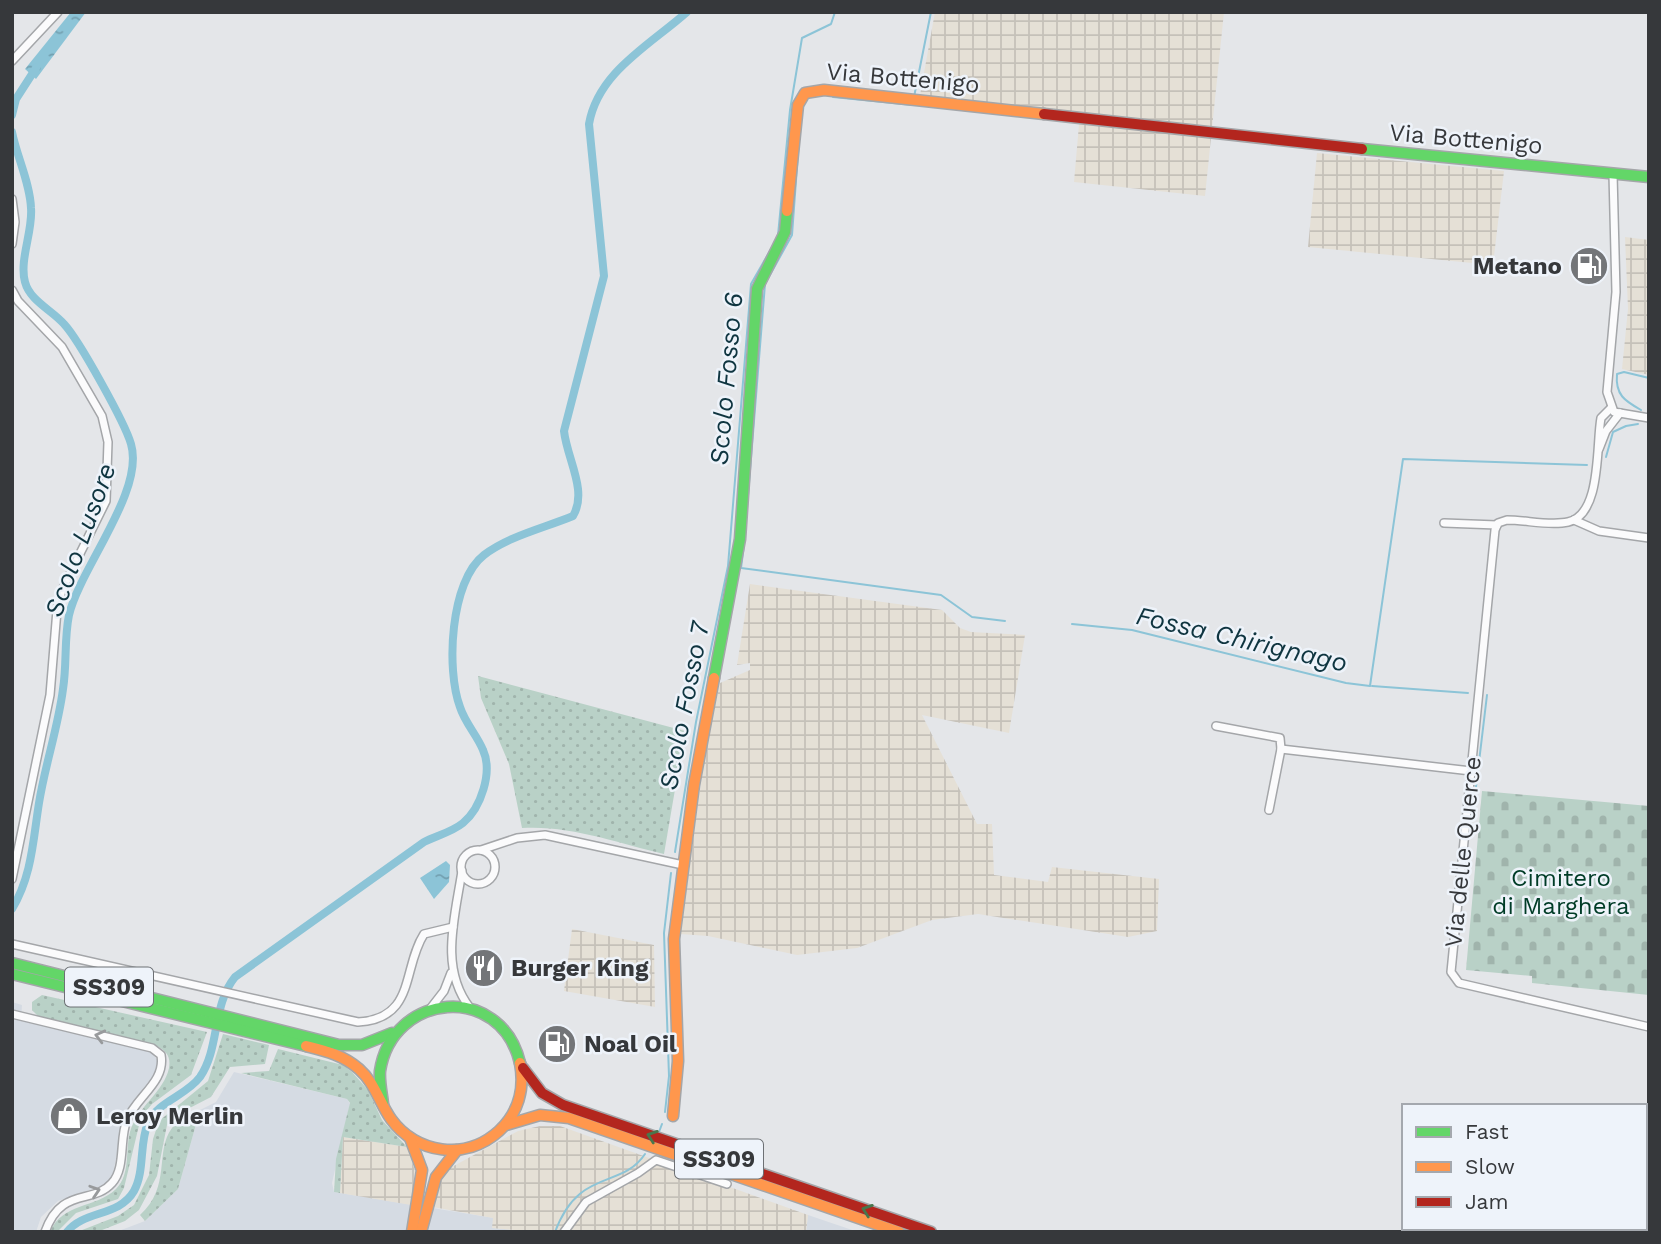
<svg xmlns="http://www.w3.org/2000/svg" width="1661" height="1244" font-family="'Work Sans',sans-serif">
  <defs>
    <pattern id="industrial-grid" width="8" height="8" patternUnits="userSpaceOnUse" patternTransform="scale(1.75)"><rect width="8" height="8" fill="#e5e0d6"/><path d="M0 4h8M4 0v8" fill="none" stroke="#c5c1b9"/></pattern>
    <pattern id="green-dots" width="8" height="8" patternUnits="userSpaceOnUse" patternTransform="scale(1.75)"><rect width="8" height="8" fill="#b9d1c7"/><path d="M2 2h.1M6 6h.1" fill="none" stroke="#a0b4ac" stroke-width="1.8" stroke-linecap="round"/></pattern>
    <pattern id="cemetery-stones" width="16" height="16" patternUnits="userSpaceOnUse" patternTransform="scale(1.75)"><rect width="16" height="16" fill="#b9d1c7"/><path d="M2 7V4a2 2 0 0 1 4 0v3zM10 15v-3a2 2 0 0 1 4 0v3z" fill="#a0b4ac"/></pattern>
    <pattern id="water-ripples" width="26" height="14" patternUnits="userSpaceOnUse" patternTransform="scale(1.75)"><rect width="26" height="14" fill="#8cc4d7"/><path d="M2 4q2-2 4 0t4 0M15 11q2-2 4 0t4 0" fill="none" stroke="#73a0b0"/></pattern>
  </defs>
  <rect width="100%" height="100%" fill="#e4e6e9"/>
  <!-- built -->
  <g fill="#d5dbe3">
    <polygon points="12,1002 22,1005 21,1020 151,1052 158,1061 154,1076 124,1116 112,1179 104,1185 58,1201 41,1217 36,1232 12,1232"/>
    <polygon points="234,1072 347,1099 350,1104 332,1183 334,1192 494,1218 493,1228 536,1232 116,1232 145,1221 178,1189 200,1110 216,1102"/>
    <polygon points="1645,1208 1649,1209 1649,1232 1426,1232 1426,1228 1645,1228"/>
    <polygon points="808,1215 858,1232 806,1232"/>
  </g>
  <!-- industrial -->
  <g fill="url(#industrial-grid)">
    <polygon points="935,12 1224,12 1205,196 1074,182 1080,113 920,95"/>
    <polygon points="1317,153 1504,171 1493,265 1308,247"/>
    <polygon points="1625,237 1649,240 1649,375 1622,369 1628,309"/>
    <polygon points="750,584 942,610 960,628 971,632 1025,635 1009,733 922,715 977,824 992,824 994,875 1048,882 1052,867 1159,879 1157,931 1128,937 978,914 932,920 857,948 797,955 708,936 680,934 707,741 720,683 750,670 750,663 737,665"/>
    <polygon points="572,929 654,945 655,1007 564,991"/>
    <polygon points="540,1126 560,1126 808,1215 806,1232 536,1232 492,1228 493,1218 433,1207 443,1176 450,1168 518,1131"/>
    <polygon points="343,1137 407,1147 417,1177 411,1205 340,1193"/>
  </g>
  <!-- green -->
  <g fill="url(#green-dots)">
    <path d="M478,676L685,731L664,854C618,843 570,825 522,828L509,764L481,698Z"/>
    <path d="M42,995L207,1032L191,1075L152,1104L141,1117L124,1188L118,1199L76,1213L57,1232H50C63,1202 95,1209 116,1189C131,1174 125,1150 130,1132C137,1107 164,1092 169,1068C171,1056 166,1051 157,1046L38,1016L32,1010V1002Z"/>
    <polygon points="223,1034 269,1045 265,1064 230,1067 211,1097 178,1114 167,1125 157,1176 139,1210 125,1221 97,1232 77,1232 118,1216 134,1205 149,1175 153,1139 159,1121 208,1081"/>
    <polygon points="278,1049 343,1065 352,1072 368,1090 382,1120 407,1147 343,1137 340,1193 334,1192 336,1159 350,1103 347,1099 241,1073 269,1071"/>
    <path d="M200,1110L178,1189L145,1221L140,1215C172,1186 154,1152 172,1128C179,1119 191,1115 200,1110Z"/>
  </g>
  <!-- cemetery -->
  <polygon fill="url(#cemetery-stones)" points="1482,791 1649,806 1649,995 1532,983 1532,976 1466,970"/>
  <!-- water -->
  <g fill="url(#water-ripples)">
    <polygon points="71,12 86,12 36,79 25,69"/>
    <polygon points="446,861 450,865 449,882 434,899 420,878"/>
  </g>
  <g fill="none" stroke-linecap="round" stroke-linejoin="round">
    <!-- stream -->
    <g stroke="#8cc4d7" stroke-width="2">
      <polyline points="833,97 913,105"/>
      <polyline points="914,97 931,12"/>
      <polyline points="778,235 790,110 802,38 831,24 835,12"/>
      <path d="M1641,410C1625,401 1615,395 1617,374L1624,372L1649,378"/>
      <polyline points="1606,457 1613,432 1626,426 1638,424"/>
      <polyline points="745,533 765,284 792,235 800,126"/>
      <polyline points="744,545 741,568 941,595 972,617 1005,621"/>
      <polyline points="1072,624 1132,630 1346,683 1370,686 1403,459 1587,465"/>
      <polyline points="1372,686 1468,693"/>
      <polyline points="1476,787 1487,695"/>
      <polyline points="675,852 696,722 728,566 751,284 771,249"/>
      <polyline points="665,1112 669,1076 664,933 671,873"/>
      <polyline points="659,1132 662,1124"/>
      <path d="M555,1232C579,1167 621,1190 645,1154"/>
    </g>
    <!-- canal -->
    <g stroke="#8cc4d7" stroke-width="8">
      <polyline points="12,115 16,99 36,68"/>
      <path d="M12,132C17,157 30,183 31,208C33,231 19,260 25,282C30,301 52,310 64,324C79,340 125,423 131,444C145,491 80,568 69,615C64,639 67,665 63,689C58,728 45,765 39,803C33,840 32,876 12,909"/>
      <path d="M67,1232C84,1210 119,1217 134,1191C145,1171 139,1144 148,1123C158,1101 186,1096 200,1077C220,1048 212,1005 235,977L424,842C436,836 452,832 463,823C481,808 493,772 483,750C477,735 465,723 460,707C446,670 450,581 484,555C509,536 544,528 573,516C588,491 567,459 564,431L604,276L589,124C598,72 650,45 687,12"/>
    </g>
    <!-- street casing -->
    <g stroke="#a4a6a9" stroke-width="10">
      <g id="street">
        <polyline points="12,61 58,12"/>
        <polyline points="1613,174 1616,292 1607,392 1614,412 1649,418"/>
        <polyline points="12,199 15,222 12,244"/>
        <polyline points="12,290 18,301 62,347 102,416 108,442 106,501 62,590 57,610 50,695 12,879"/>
        <path d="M1611,408L1601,418C1596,444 1602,515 1568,522C1550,526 1526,520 1507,520L1498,523L1495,530L1451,972L1459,983L1649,1027"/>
        <polyline points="1599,449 1606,431 1620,413"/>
        <polyline points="1574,520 1599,531 1649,538"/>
        <polyline points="1444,523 1497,525"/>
        <polyline points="1216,726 1280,738 1281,749 1269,810"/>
        <polyline points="1281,749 1471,771"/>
        <circle cx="478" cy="867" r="17"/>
        <polyline points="481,850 517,838 545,835 683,865"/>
        <path d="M462,871C455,917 439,968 470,1008"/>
        <path d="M12,944L358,1022C416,1019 402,968 424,934L453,927"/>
        <polyline points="430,1009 444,991 451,973"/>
        <path d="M12,1014L152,1048L161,1055C166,1082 136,1097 127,1120C119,1138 126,1168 112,1183C93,1205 61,1186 45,1232"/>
        <polyline points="564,1232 586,1202 638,1173 656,1160 727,1184"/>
      </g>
    </g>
    <!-- fast casing -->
    <g stroke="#a4a6a9" stroke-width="13">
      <g id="fast">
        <polyline points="1362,149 1649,177"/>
        <polyline points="714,678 740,539 757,289 785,232 787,211"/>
        <polyline points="12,963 339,1045 362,1045 392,1033"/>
        <polyline points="12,974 306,1046"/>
        <path d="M383,1104C382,1094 379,1081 380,1071C392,992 501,982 520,1063"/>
      </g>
    </g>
    <!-- slow casing -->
    <g stroke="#a4a6a9" stroke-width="13">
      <g id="slow">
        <polyline points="787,211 798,105 805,93 824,90 1044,114"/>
        <path d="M306,1046C326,1051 343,1055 359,1069C375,1083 379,1102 391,1119C416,1154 466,1161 499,1131C518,1113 525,1089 520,1063"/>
        <polyline points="673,1116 678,1061 674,939 694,785 714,678"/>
        <polyline points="506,1125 540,1115 569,1118 899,1232"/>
        <polyline points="410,1138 422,1170 412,1232"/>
        <polyline points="421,1232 436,1177 457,1150"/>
      </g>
    </g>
    <!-- jam casing -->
    <g stroke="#a4a6a9" stroke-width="13">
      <g id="jam">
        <polyline points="1044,114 1362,149"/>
        <polyline points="523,1068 542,1093 563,1105 931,1232"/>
      </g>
    </g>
    <!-- street -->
    <use href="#street" stroke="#fbfbfc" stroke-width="7"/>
    <!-- fast -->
    <use href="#fast" stroke="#63d668" stroke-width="10"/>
    <!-- slow -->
    <use href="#slow" stroke="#ff974d" stroke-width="10"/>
    <!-- jam -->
    <use href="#jam" stroke="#b3261e" stroke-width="10"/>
  </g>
  <!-- one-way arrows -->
  <defs><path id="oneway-chevron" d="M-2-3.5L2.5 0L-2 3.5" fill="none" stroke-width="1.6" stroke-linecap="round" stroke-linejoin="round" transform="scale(1.75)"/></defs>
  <g stroke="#989a9c">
    <use href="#oneway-chevron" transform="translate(100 1036) rotate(-166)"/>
    <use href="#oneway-chevron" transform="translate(95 1191) rotate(-18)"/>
  </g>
  <g stroke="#48774d">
    <use href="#oneway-chevron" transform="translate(652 1136) rotate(-161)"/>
    <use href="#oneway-chevron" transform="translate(867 1210) rotate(-161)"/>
  </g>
  <!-- icons -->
  <defs>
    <g id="fuel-disc" transform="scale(2.0125)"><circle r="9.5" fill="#737578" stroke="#eef3fa"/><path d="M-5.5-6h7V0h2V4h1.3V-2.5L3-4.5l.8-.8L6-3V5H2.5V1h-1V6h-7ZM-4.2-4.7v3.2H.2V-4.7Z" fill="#fff"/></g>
    <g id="restaurant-disc" transform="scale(2.0125)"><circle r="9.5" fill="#737578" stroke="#eef3fa"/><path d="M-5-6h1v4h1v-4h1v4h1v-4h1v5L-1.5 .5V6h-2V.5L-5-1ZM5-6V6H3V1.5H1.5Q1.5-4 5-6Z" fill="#fff"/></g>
    <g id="shop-disc" transform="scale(2.0125)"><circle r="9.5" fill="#737578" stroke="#eef3fa"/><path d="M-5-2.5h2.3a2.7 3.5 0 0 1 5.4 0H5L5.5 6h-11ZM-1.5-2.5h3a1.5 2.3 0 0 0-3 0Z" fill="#fff"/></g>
  </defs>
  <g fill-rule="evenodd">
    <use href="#fuel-disc" x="1589" y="266"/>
    <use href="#restaurant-disc" x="484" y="968"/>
    <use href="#fuel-disc" x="557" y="1044"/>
    <use href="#shop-disc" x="69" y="1116"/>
  </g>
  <g text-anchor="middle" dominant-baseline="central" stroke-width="5" stroke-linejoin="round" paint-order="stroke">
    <!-- shield labels -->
    <g fill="#eef3fa" stroke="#6d7074" stroke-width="2">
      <rect x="65" y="967.5" width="88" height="39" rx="5"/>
      <rect x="675" y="1139.5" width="88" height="39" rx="5"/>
    </g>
    <g font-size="23" font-weight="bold" fill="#36383b">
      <text x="109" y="987">SS309</text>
      <text x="719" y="1159">SS309</text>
    </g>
    <!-- street labels -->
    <g font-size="24" fill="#36383b" stroke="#eef3fa">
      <text transform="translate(903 78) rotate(5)">Via Bottenigo</text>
      <text transform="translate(1466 139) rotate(5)">Via Bottenigo</text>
      <text transform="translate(1463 852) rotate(-84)">Via delle Querce</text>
    </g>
    <!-- poi labels -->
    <g font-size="24" font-weight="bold" fill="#36383b" stroke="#eef3fa" text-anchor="start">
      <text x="1562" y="266" text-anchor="end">Metano</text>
      <text x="511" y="968">Burger King</text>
      <text x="584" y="1044">Noal Oil</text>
      <text x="96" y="1116">Leroy Merlin</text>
    </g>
    <!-- park labels -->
    <g font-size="24" fill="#003c27" stroke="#eef3fa">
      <text x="1561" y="878">Cimitero<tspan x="1561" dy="28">di Marghera</tspan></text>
    </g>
    <!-- water labels -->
    <g font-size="26" font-style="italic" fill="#0f3540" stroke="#eef3fa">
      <text transform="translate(726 379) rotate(-85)">Scolo Fosso 6</text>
      <text transform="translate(80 540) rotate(-70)">Scolo Lusore</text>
      <text transform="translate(1242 639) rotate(13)">Fossa Chirignago</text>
      <text transform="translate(684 706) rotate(-79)">Scolo Fosso 7</text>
    </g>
  </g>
  <!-- border -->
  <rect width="1661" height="1244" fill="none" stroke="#36383b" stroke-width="28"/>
  <!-- legend -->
  <rect x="1402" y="1104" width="245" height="126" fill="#eef3fa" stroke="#a4a8ae" stroke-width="2"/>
  <rect x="1416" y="1127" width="35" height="10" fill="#63d668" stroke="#a4a8ae" stroke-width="2"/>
  <text x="1465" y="1139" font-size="21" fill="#36383b">Fast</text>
  <rect x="1416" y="1162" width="35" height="10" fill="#ff974d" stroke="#a4a8ae" stroke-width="2"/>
  <text x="1465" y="1174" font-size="21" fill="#36383b">Slow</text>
  <rect x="1416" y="1197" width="35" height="10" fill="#b3261e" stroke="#a4a8ae" stroke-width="2"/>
  <text x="1465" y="1209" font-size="21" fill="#36383b">Jam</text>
</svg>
